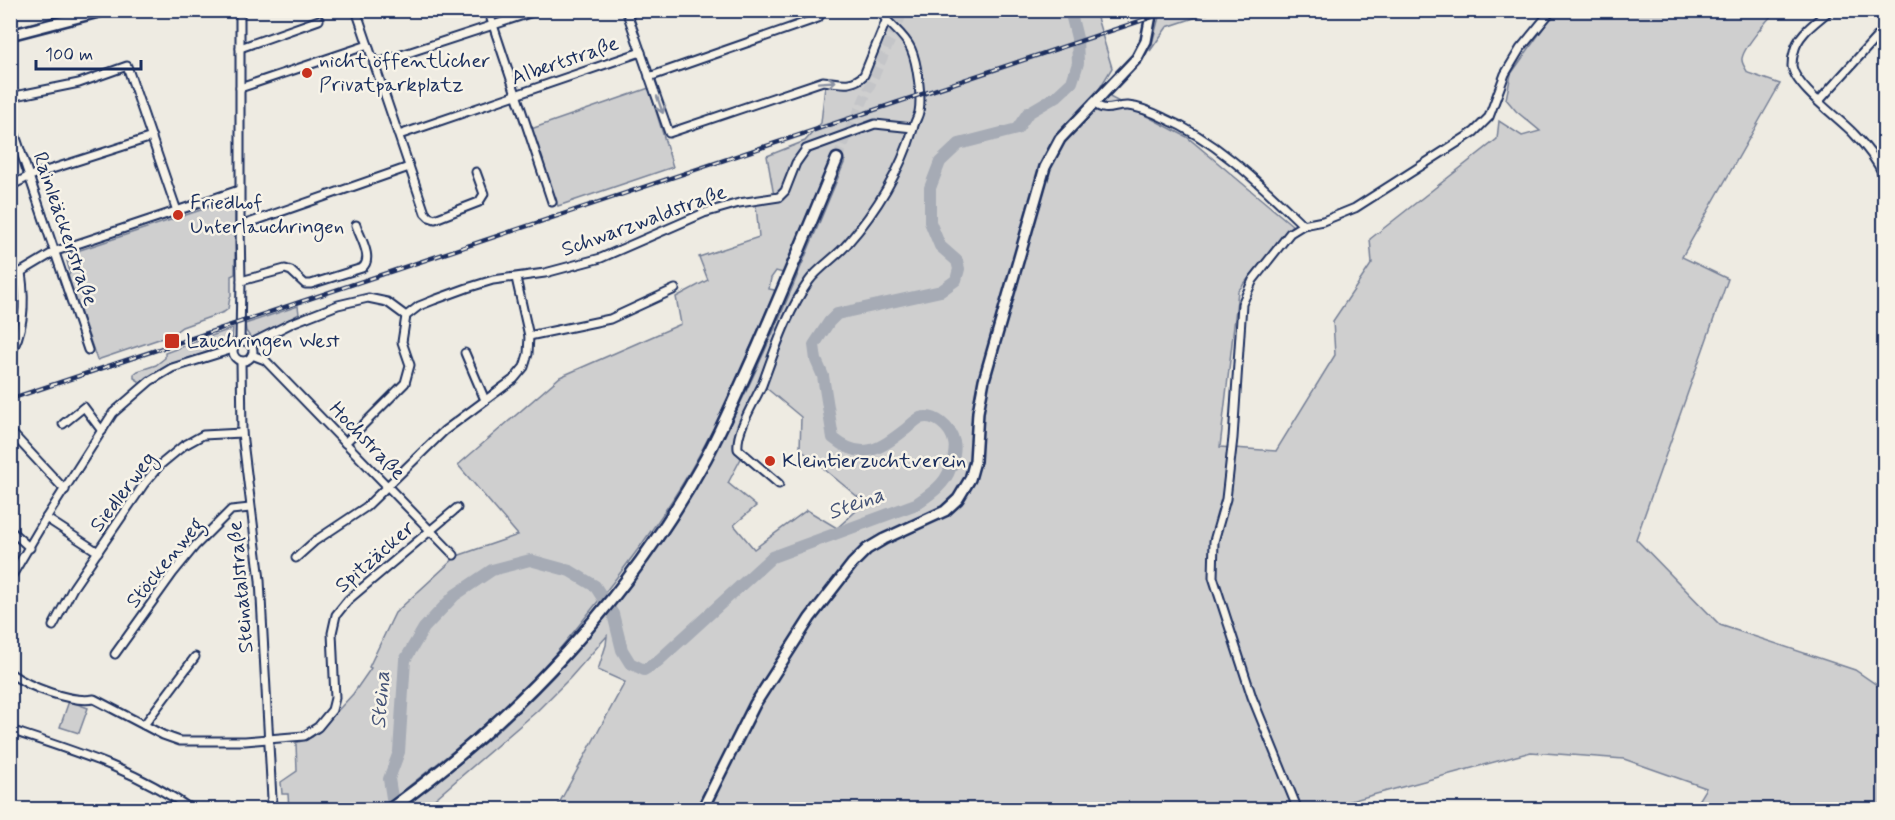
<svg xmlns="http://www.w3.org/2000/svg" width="1895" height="820" font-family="Mynerve,sans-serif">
  <rect width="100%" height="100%" fill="#eeebe2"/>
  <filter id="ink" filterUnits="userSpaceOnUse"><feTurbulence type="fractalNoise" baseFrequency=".0167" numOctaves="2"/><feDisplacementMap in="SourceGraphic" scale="12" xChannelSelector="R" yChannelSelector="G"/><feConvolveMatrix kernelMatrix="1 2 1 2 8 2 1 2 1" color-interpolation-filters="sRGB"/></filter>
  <g filter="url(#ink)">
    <!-- green -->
    <g fill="#cfcfcf" stroke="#757f96" stroke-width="1.5" fill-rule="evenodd">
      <path d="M910,10L1095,11L1112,68L1098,91L1187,137L1292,225L1238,291L1220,447L1276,451L1335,355L1333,321L1372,263L1370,239L1497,139L1499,121L1522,136L1540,131L1516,111L1506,99L1511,74L1554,13L1552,11H1776C1769,18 1741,50 1742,60C1742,64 1746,69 1748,73L1780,84L1682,257L1728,279L1636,539L1720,625L1855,670L1884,690V809H1693L1706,788L1624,759L1531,752L1321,809H556L625,682L598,670L606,645L607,636L570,678L536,712L423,809H289L288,794H282L281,782L297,771L296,743L312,737L318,732L353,694L371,668L369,667L395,613L457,556L518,535L458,465L560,377L681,324L676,297L708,280L699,257L759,237L756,205L774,196L767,156L805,141L821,123L825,86C842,83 850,93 865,78L894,11H898L907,17ZM831,157L845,161C806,253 770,347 724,436C657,564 564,682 450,771C435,782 421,795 407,805L402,792C435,765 469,740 501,711C539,676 571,636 603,595C638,551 671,506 698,457C728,404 750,347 775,292L774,290L769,289L771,278L776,271L783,273ZM765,387L801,417L800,449L865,503L837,528L807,510L754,549L734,525L756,506L728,483L745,451L742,447V437Z"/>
      <polygon points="1180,11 1215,11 1167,27 1150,51 1159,17"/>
      <polygon points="649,88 673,167 558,206 531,129"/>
      <polygon points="227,197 235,203 235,274 231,276 231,296 230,297 228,309 224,312 182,327 171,335 97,360 68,276 70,273 67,261 73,259 71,253 222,203 221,198"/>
      <polygon points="298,306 299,314 255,338 250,337 246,331 245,324"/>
      <polygon points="233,328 232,342 230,344 168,366 140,385 139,381 134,378 134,374 138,371 156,365 165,358 165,353"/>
      <polygon points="69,701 88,708 79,733 60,727"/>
    </g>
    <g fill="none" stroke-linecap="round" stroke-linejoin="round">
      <!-- river -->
      <path stroke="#a6abb5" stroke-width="12" d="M394,810L389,779L399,752L405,660L424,628L455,595L492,570L530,560L570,571L595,586L613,614L622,650L630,663L644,670L657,662L772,557L916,504C929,495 945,485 950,469C953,463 956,448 954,442C951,428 935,413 920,418C915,420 910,426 906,429C880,449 862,462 833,438L823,376L816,360L814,345L829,322L837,314L941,291L956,280L959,269L957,261L940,246L930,222V188L940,162L959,144L1017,129L1028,113L1057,96L1072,82L1078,63L1077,38L1070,10"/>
      <!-- highway-tunnel -->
      <polyline stroke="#c4c5c8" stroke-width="10" stroke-dasharray="10 5" stroke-linecap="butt" points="837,159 904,10"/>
      <!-- minor casing -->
      <g stroke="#1b2f5e" stroke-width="11">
        <g id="minor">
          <polyline points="240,10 240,226 241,281 240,341"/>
          <polyline points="356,10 425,213 429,217 435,219 479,202 484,194 476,172"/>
          <polyline points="488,10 552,202"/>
          <path d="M626,10L669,133L823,81C839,82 851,88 864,75L886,21"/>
          <path d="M1830,10C1817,22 1798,33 1794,52C1793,55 1792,62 1792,66C1795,87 1839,118 1854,134C1866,146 1877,161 1884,176"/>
          <polyline points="240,48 319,20"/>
          <polyline points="374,64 539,10"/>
          <polyline points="649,77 818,18 823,10"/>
          <polyline points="240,88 368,45"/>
          <polyline points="10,97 79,83 127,66 177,211"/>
          <polyline points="1819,101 1884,29"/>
          <path d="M1093,103C1108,114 1113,105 1128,106C1139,107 1154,113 1164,118C1218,141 1261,185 1303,225"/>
          <polyline points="10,120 88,350"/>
          <polyline points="399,135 641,52"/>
          <polyline points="10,186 30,176 152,137"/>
          <polyline points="240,226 409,167"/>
          <polyline points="10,276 21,272 56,251 239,190"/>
          <path d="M241,281L285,269L291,271L305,284H311L362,268C374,259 360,237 356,225"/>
          <polyline points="529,336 610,319 675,289"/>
          <circle cx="243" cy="351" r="10"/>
          <polyline points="250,344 292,323 338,305 368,298 387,302 406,316"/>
          <polyline points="465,353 485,400"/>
          <path d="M10,354C25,330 25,299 21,272"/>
          <polyline points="252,355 265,360 454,555"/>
          <polyline points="241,361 242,433 260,580 272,799 267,810"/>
          <polyline points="63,424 84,407 102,431"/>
          <polyline points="10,431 65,490"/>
          <polyline points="345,443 405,383 410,365 402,342 406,316 419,306 434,300 467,288 493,280 545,273 601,258 704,213 739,203 779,197 785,191 796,163 806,149 875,124 913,128"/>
          <path d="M779,484L738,449C736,430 754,403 762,385C775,350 787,312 809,281C819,267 837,257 848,243C876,211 901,170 913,129C914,123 918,117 919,112C922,97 917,62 911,49C904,33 888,25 879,10"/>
          <polyline points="46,518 98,552"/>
          <polyline points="10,530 30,548"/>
          <polyline points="296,558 315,541 366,507 444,431 514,379 524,367 528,354 529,336 516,278"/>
          <polyline points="10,579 46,518 113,413 150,381 172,368 233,349"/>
          <polyline points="53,626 73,588 144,484 160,465 183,446 203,435 242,433"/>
          <polyline points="115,654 173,573 195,546 231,510 250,508"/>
          <path d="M10,673C29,687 71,703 94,699L163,735L180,741H245L304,736L318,727L332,710L335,698L332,633L336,615L348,600L457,508"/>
          <polyline points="144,725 195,657"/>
          <path d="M10,730C74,751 137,770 192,810"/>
          <polyline points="1298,810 1252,697 1213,577 1214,541 1226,499 1233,438 1242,304 1253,280 1290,233 1303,225 1323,221 1355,208 1474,132 1489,117 1505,74 1520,49 1552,10"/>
        </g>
      </g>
      <!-- major casing -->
      <g stroke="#1b2f5e" stroke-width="14">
        <g id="major">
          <polyline points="10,35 106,10"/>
          <polyline points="702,810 755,704 810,618 852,564 867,549 884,539 945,511 958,499 970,479 975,461 978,412 984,380 1045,167 1060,139 1137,58 1146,41 1152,10"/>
        </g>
      </g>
      <!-- highway casing -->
      <g stroke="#1b2f5e" stroke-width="15">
        <path id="highway" d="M389,810C518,717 629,598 706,458C725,422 741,384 758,347C785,285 811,222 837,159"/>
      </g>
      <!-- minor -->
      <use href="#minor" stroke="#f7f3e8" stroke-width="7"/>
      <!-- major -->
      <use href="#major" stroke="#f7f3e8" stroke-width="9"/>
      <!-- highway -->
      <use href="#highway" stroke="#f7f3e8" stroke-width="10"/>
      <!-- rail casing -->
      <g stroke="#1b2f5e" stroke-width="4.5">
        <polyline id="rail" points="10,399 1173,10"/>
      </g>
      <!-- rail -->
      <use href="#rail" stroke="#f7f3e8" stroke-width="2" stroke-dasharray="7" stroke-linecap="butt"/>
    </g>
    <!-- one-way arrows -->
    <defs><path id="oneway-shaft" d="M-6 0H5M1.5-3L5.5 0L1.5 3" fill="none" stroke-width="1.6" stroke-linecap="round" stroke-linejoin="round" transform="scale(1.5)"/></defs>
    <g stroke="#8991a3">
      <use href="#oneway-shaft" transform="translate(827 82) rotate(-4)"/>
      <use href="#oneway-shaft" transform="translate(660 105) rotate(71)"/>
    </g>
  </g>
  <!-- markers -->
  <g fill="#c8321e" stroke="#f7f3e8" stroke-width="2">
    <circle cx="307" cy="73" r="6"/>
    <circle cx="178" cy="215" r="6"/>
    <rect x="164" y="333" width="16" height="16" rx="3"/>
    <circle cx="770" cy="461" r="6"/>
  </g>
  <g text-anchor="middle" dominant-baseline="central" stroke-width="5" stroke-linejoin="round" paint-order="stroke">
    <!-- poi labels -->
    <g font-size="21" fill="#1b2f5e" stroke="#f7f3e8" text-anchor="start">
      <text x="319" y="61">nicht öffentlicher<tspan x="319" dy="24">Privatparkplatz</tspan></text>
      <text x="190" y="203">Friedhof<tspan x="190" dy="24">Unterlauchringen</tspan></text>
      <text x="186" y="341">Lauchringen West</text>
      <text x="782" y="461">Kleintierzuchtverein</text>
    </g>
    <!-- street labels -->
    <g font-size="21" fill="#1b2f5e" stroke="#f7f3e8">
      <text transform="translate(565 61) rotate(-19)">Albertstraße</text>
      <text transform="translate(644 221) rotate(-20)">Schwarzwaldstraße</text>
      <text transform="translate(65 229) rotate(71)">Rainleäckerstraße</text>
      <text transform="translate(367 441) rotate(46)">Hochstraße</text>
      <text transform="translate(123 492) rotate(-53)">Siedlerweg</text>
      <text transform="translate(375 557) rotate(-41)">Spitzäcker</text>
      <text transform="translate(165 563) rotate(-51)">Stöckenweg</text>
      <text transform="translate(241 587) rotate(-95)">Steinatalstraße</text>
    </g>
    <!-- water labels -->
    <g font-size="22" font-style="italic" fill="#455478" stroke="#f7f3e8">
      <text transform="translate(856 504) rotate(-20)">Steina</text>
      <text transform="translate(381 700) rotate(-86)">Steina</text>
    </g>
  </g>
  <!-- margin -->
  <rect width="1895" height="820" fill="none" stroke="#f7f3e8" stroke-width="36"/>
  <rect x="18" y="18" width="1859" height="784" fill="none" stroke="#1b2f5e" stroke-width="2" filter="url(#ink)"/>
  <!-- scale -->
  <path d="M36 60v9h105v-9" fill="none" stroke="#1b2f5e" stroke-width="3"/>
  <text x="45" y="60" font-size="18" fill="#1b2f5e" stroke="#f7f3e8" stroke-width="4.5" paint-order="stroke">100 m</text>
</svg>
